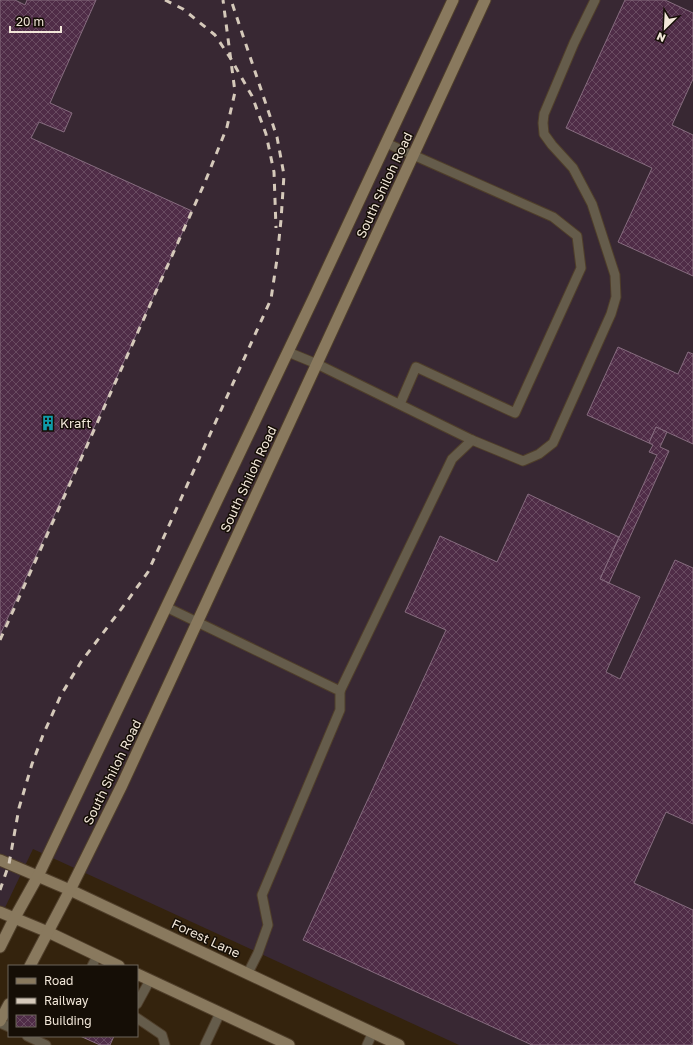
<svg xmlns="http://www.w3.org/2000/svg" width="693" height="1045" font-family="'Golos Text',sans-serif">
  <defs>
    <pattern id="building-cross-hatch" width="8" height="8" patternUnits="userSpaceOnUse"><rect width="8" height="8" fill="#4f2c47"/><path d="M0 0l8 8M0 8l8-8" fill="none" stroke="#694b61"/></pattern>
  </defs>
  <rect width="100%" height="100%" fill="#34230d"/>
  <!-- industrial -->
  <polygon fill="#382833" points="0,0 693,0 693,1045 459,1045 33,849 0,918"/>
  <!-- building -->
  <g fill="url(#building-cross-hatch)" stroke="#866c7f">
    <polygon points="0,0 15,0 25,5 27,0 96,0 50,103 72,113 64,132 39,122 31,138 192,211 0,635"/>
    <polygon points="625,0 665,0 693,13 693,79 672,125 693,135 693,276 618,242 652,168 566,128"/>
    <polygon points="618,347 678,374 688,352 693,354 693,444 656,427 649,443 587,415"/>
    <polygon points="656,427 667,432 660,447 669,451 609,583 600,579 657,455 649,452 653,445 649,443"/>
    <polygon points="528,494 619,537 600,579 640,597 606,672 620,679 675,560 693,568 693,824 666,812 634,883 693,910 693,1045 532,1045 303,940 446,630 405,612 440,536 497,562"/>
    <polygon points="80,1036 114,1036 110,1045 100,1045"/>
  </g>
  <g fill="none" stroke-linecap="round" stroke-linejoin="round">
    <!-- service casing -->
    <g stroke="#4f3e2a" stroke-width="11">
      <g id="service">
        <polyline points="386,143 553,217 577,236 581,268 515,413 416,367 400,404"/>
        <polyline points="288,352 317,364 472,440 523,461 539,454 553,443 611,314 616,297 615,275 592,204 573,168 552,145 544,134 543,123 544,114 574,43 595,0"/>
        <polyline points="166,607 340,691 340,710 262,895 268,925 258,953 248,973"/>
        <polyline points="340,691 452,459 472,440"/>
        <polyline points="92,966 97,956"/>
        <polyline points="137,1004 150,980"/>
        <polyline points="137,1018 162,1035 165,1045"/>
        <polyline points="0,1023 9,1027"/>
        <polyline points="27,1036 46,1045"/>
        <polyline points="205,1045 220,1013"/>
        <polyline points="367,1045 373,1032"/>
      </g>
    </g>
    <!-- secondary casing -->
    <g stroke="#4f3e2a" stroke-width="13">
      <g id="secondary">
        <polyline points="0,860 70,890 399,1045"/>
        <polyline points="0,912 48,932 119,966"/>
        <polyline points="0,947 14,919 38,876 314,297 453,0"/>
        <polyline points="30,966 70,890 122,785 485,0"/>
        <polyline points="137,974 289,1045"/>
        <polyline points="0,1021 9,1004"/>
      </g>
    </g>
    <!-- service -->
    <use href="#service" stroke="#655c4b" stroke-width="9"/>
    <!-- secondary -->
    <use href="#secondary" stroke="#89795e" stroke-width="11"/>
    <!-- rail -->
    <g stroke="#d5c9ba" stroke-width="3" stroke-dasharray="7 7" stroke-linecap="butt">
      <polyline points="165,0 183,9 215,35 231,59 252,96 266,134 274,172 276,228"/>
      <polyline points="0,640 205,182 227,127 235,92 223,0"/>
      <polyline points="0,890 9,864 19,808 32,764 43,735 61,695 81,662 128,600 148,572 271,299 277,259 281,220 284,175 277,137 231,0"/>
    </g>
  </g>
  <!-- icons -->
  <defs>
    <g id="building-bare" transform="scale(1.2)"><path d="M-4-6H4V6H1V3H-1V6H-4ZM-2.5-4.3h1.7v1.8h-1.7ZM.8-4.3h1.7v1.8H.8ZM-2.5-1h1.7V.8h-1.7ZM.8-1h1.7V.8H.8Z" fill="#0f9aa8" stroke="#150e06" stroke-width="2.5" paint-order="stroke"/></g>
  </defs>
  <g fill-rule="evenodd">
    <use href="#building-bare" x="48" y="423"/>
  </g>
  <g text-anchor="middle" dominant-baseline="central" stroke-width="3" stroke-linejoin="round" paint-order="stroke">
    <!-- street labels -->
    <g font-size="13" fill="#f2e7d9" stroke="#150e06">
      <text transform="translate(384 185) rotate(-65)">South Shiloh Road</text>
      <text transform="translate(248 479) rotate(-65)">South Shiloh Road</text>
      <text transform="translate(112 772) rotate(-64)">South Shiloh Road</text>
      <text transform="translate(206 938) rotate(25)">Forest Lane</text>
    </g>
    <!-- poi labels -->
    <g font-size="13" fill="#f2e7d9" stroke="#150e06" text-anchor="start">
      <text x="60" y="423">Kraft</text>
    </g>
  </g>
  <!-- legend -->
  <rect x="8" y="965" width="130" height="72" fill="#150e06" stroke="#6d655a"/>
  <rect x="16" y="978" width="20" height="6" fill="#89795e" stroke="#6d655a"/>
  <text x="44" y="985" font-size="12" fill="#f2e7d9">Road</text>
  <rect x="16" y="998" width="20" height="6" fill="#d5c9ba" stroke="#6d655a"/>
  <text x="44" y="1005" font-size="12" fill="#f2e7d9">Railway</text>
  <rect x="16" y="1015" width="20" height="12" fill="url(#building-cross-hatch)" stroke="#6d655a"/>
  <text x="44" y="1025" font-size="12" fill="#f2e7d9">Building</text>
  <!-- north arrow -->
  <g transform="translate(665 28) rotate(204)" stroke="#150e06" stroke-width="3" paint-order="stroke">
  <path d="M0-3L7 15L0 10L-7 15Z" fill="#f2e7d9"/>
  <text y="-6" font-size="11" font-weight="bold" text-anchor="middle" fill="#f2e7d9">N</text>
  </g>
  <!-- scale -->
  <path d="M10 26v6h51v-6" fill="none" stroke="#f2e7d9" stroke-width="2"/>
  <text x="16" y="26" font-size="12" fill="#f2e7d9" stroke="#150e06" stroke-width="3" paint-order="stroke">20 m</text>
</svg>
